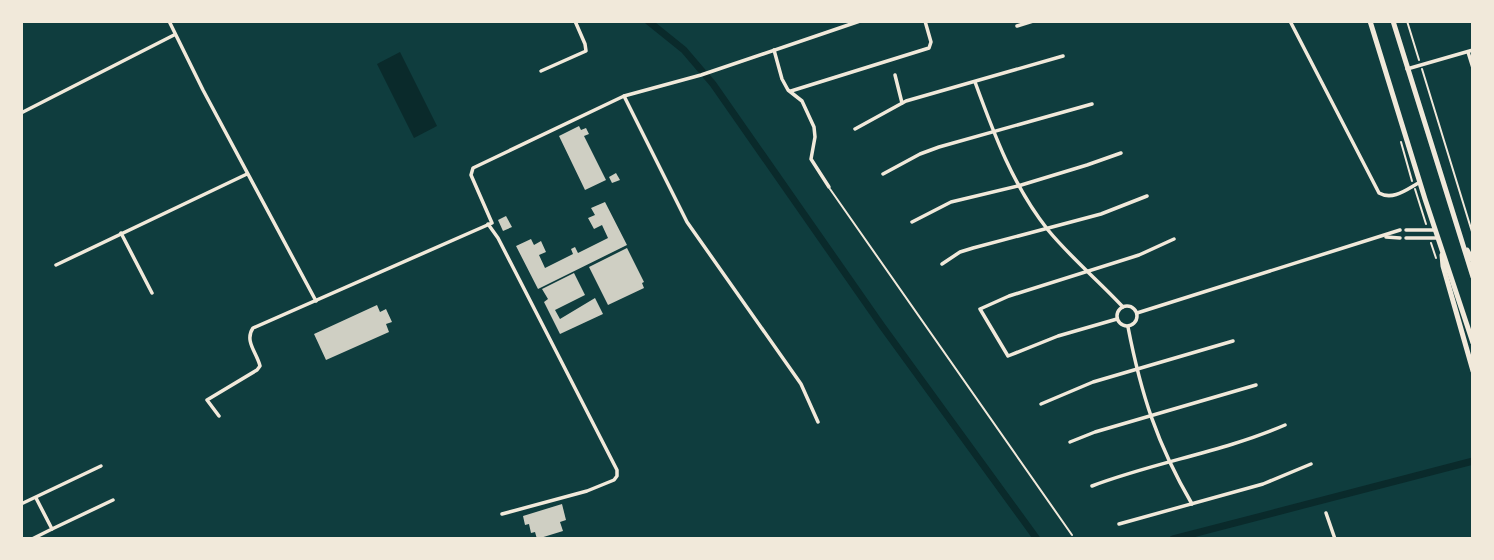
<svg xmlns="http://www.w3.org/2000/svg" width="1494" height="560" font-family="'IBM Plex Serif',serif">
  <rect width="100%" height="100%" fill="#0f3d3e"/>
  <!-- water -->
  <polygon fill="#0a2a2b" points="400,52 437,126 414,138 377,64"/>
  <g fill="none" stroke-linecap="round" stroke-linejoin="round">
    <!-- canal -->
    <g stroke="#0a2a2b" stroke-width="7">
      <polyline points="648,21 684,50 713,84 882,326 1037,539"/>
      <polyline points="1173,539 1473,461"/>
    </g>
  </g>
  <!-- building -->
  <g fill="#cfcfc3">
    <polygon points="579,126 581,130 586,128 589,134 584,136 606,180 585,190 559,136"/>
    <polygon points="616,173 620,180 612,183 609,177"/>
    <polygon points="605,202 627,245 538,289 516,246 531,239 534,245 541,241 546,252 539,255 545,268 573,254 571,249 575,247 578,253 608,238 602,225 594,229 588,218 595,215 591,208"/>
    <polygon points="506,216 512,227 503,231 498,220"/>
    <polygon points="627,248 644,282 642,283 644,288 608,305 589,267"/>
    <polygon points="574,273 585,295 555,310 560,319 595,298 603,314 560,334 544,302 548,299 542,289"/>
    <polygon points="377,305 380,312 386,309 392,322 386,324 389,332 326,360 314,334"/>
    <polygon points="562,504 566,520 560,522 563,531 537,539 535,532 531,533 529,524 525,525 523,516"/>
  </g>
  <g fill="none" stroke-linecap="round" stroke-linejoin="round">
    <!-- path -->
    <g stroke="#f1e9da" stroke-width="2">
      <polyline points="1407,21 1419,60"/>
      <polyline points="1422,69 1473,235"/>
      <polyline points="1401,142 1412,181"/>
      <polyline points="1415,189 1426,224"/>
      <polyline points="1431,243 1436,258"/>
    </g>
    <!-- service -->
    <polyline stroke="#f1e9da" stroke-width="2" points="830,189 1072,535"/>
    <!-- minor -->
    <g stroke="#f1e9da" stroke-width="3.5">
      <polyline points="169,21 203,90 316,301"/>
      <path d="M1290,21L1379,193C1393,201 1407,189 1420,182"/>
      <polyline points="1017,26 1033,21"/>
      <polyline points="774,50 782,79 788,90 802,101 814,127 815,137 811,159 829,187"/>
      <polyline points="1468,52 1473,68"/>
      <polyline points="1407,69 1473,50"/>
      <polyline points="541,71 586,51 585,44 575,21"/>
      <polyline points="895,75 902,103"/>
      <path d="M975,82C994,134 1013,186 1048,230C1071,258 1099,281 1123,307"/>
      <polyline points="791,91 929,48 931,42 925,21"/>
      <polyline points="624,96 687,222 801,384 818,422"/>
      <polyline points="21,113 174,35"/>
      <polyline points="855,129 906,101 1063,56"/>
      <polyline points="883,174 920,154 939,147 1092,104"/>
      <polyline points="912,222 951,202 1018,186 1087,165 1121,153"/>
      <polyline points="488,224 498,238 617,470 617,476 614,480 587,491 502,514"/>
      <polyline points="1406,230 1435,230"/>
      <polyline points="121,233 152,293"/>
      <polyline points="1386,237 1400,238"/>
      <polyline points="1406,238 1438,238"/>
      <polyline points="942,264 960,252 973,248 1101,214 1147,196"/>
      <polyline points="56,265 247,174"/>
      <circle cx="1127" cy="316" r="10"/>
      <polyline points="1137,313 1400,230"/>
      <polyline points="1117,319 1058,336 1008,356 980,309 1009,296 1139,255 1174,239"/>
      <path d="M1128,327C1141,394 1157,444 1192,504"/>
      <polyline points="1041,404 1093,382 1233,341"/>
      <path d="M219,416L207,400L257,370L260,366C257,353 244,341 253,328L492,223L471,175L473,168L624,96L701,75L860,21"/>
      <polyline points="1070,442 1095,432 1256,385"/>
      <path d="M1092,486C1155,462 1223,452 1285,425"/>
      <polyline points="21,504 101,466"/>
      <polyline points="1326,513 1335,539"/>
      <polyline points="1119,524 1263,484 1311,464"/>
      <polyline points="52,529 113,500"/>
      <polyline points="32,539 52,529 36,498"/>
    </g>
    <!-- secondary -->
    <g stroke="#f1e9da" stroke-width="5">
      <polyline points="1370,21 1425,199 1473,343"/>
      <polyline points="1393,21 1473,277"/>
      <polyline points="1467,250 1473,261"/>
      <polyline points="1442,255 1443,266 1473,371"/>
    </g>
  </g>
  <!-- border -->
  <rect width="1494" height="560" fill="none" stroke="#f1e9da" stroke-width="46"/>
</svg>
